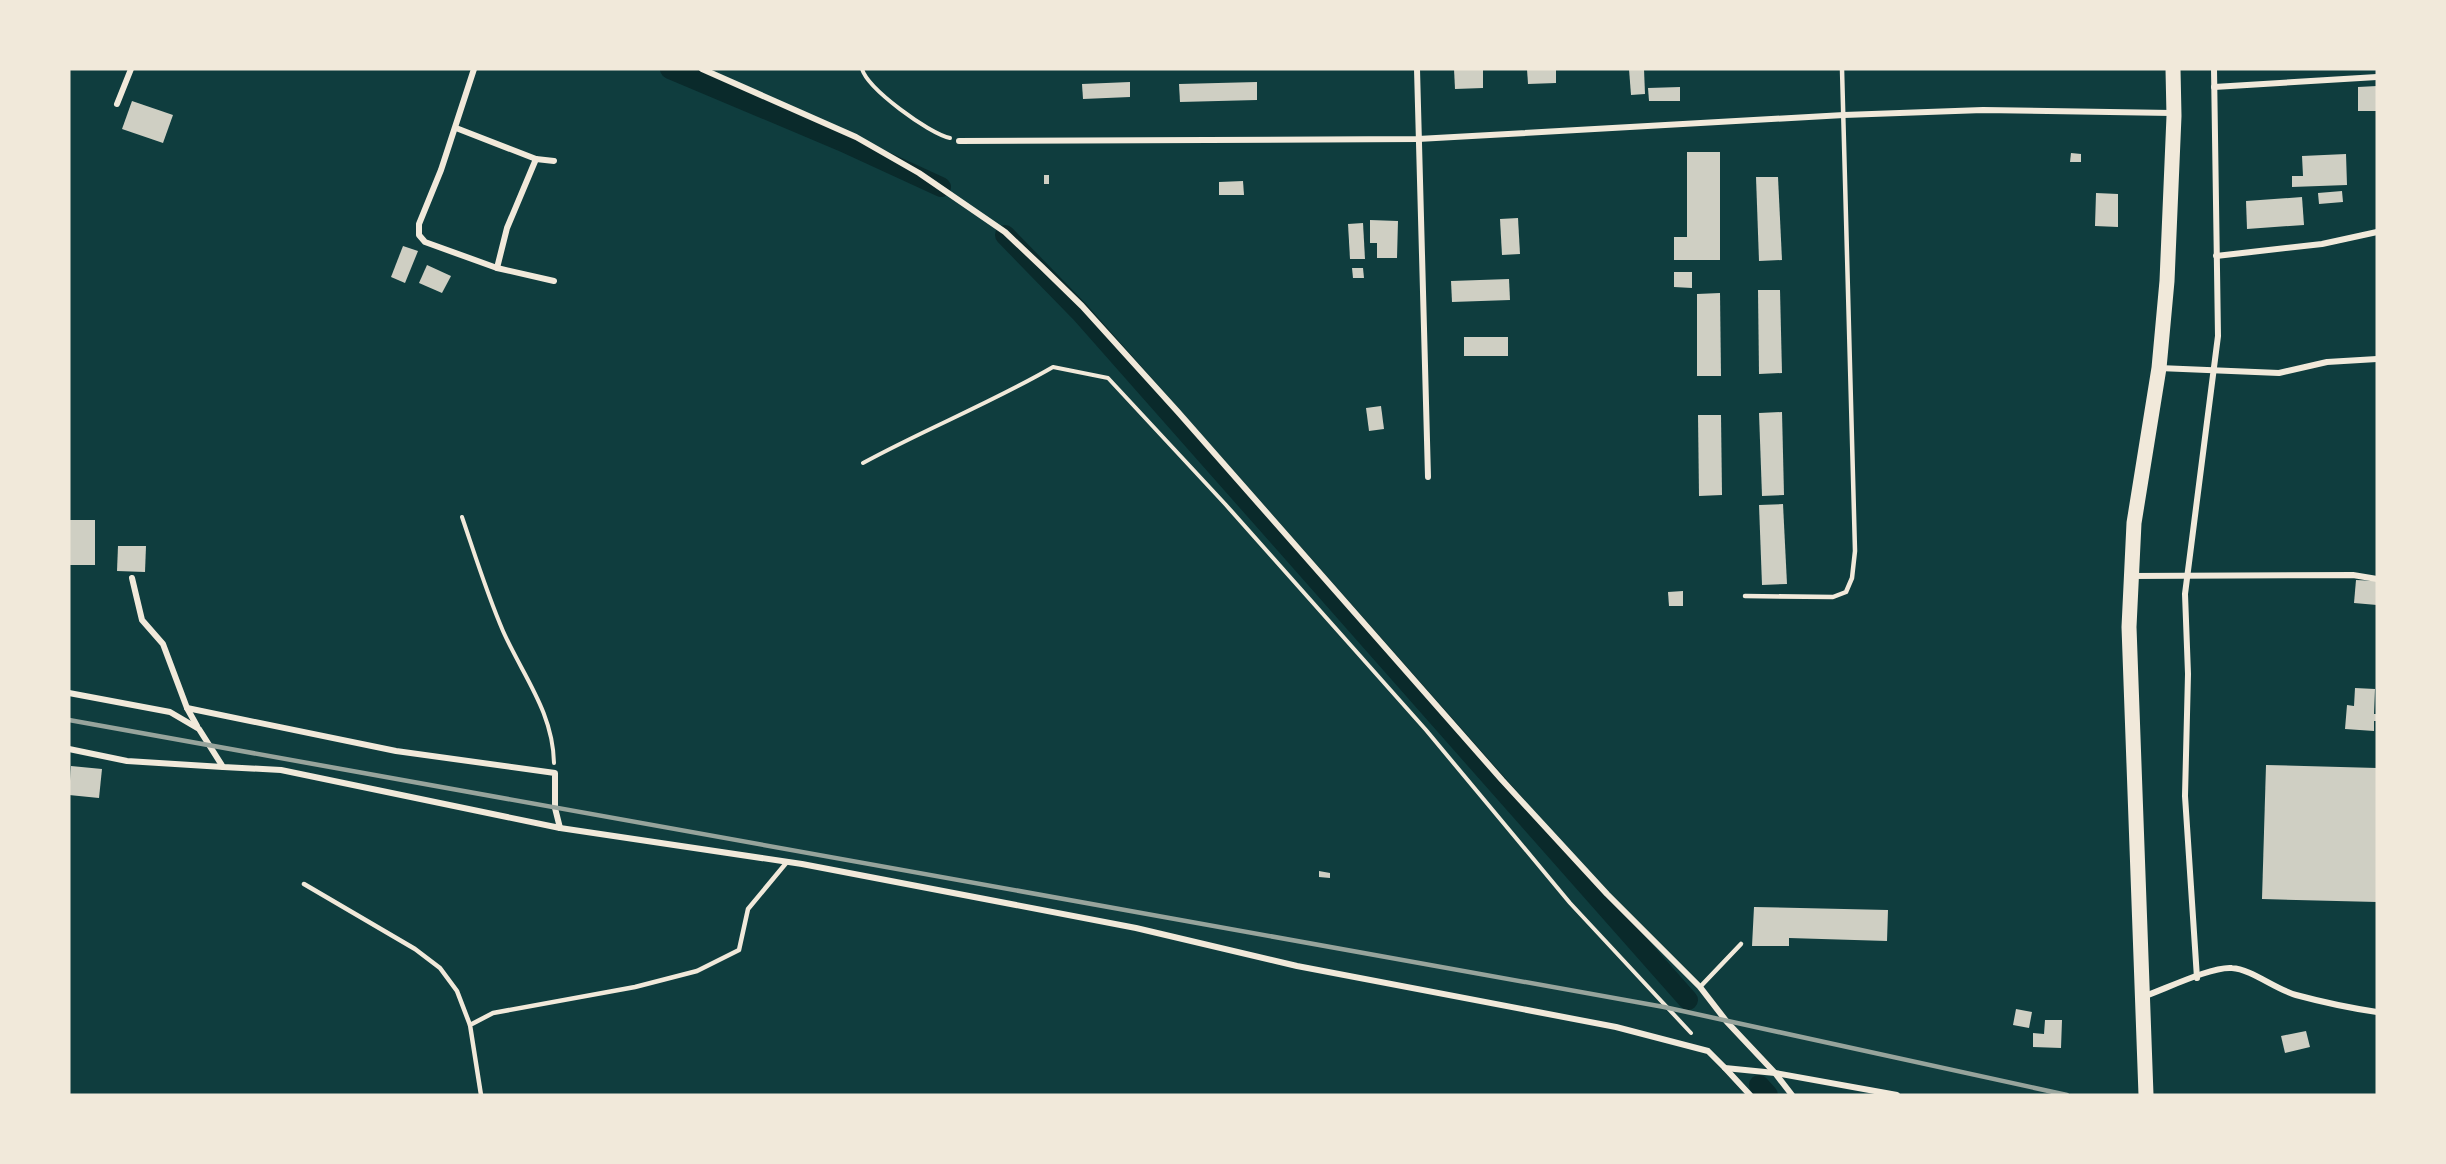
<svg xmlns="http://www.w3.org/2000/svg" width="2446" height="1164" font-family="Inter,sans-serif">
  <rect width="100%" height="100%" fill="#0f3d3e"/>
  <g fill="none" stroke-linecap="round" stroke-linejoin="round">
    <!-- canal -->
    <g stroke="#0a2a2b" stroke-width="20">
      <polyline points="670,69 841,141 941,187"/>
      <polyline points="1005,235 1080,312 1688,1000"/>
      <polyline points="1759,1085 1768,1095"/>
    </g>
  </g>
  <!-- building -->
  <g fill="#cfcfc3">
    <polygon points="1454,69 1483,69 1483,88 1455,89"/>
    <polygon points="1527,69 1556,69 1556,83 1528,84"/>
    <polygon points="1629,69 1644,69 1645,94 1631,95"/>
    <polygon points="1130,82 1130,97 1083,99 1082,84"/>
    <polygon points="1257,82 1257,100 1180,102 1179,84"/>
    <polygon points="2377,86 2377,111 2358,111 2358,87"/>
    <polygon points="1680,87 1680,101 1649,101 1648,88"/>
    <polygon points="132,101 173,115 163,143 122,129"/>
    <polygon points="1687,152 1720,152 1720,260 1674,260 1674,237 1687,237"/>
    <polygon points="2071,153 2081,154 2081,162 2070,162"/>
    <polygon points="2346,154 2347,185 2292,187 2292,176 2303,176 2302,156"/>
    <rect x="1044" y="175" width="5" height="9"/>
    <polygon points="1756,177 1778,177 1782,260 1759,261"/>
    <polygon points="1243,181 1244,195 1219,195 1219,182"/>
    <polygon points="2342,191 2343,202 2319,204 2318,193"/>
    <polygon points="2096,193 2118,194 2118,227 2095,226"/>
    <polygon points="2302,197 2304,225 2247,229 2246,201"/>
    <polygon points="1518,218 1520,254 1502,255 1500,219"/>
    <polygon points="1370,220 1398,221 1397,258 1377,258 1377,243 1370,243"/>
    <polygon points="1363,223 1365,259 1350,259 1348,224"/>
    <polygon points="403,246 418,251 405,283 391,277"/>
    <polygon points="427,265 451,276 442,293 419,283"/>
    <polygon points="1352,268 1363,268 1364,278 1353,278"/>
    <polygon points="1674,272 1692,272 1692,288 1674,287"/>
    <polygon points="1509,279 1510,300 1452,302 1451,281"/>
    <polygon points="1758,290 1780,290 1782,373 1759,374"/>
    <polygon points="1720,293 1721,376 1697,376 1697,294"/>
    <rect x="1464" y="337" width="44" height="19"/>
    <polygon points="1381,406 1384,429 1369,431 1366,408"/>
    <polygon points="1782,412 1784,495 1762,496 1759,413"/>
    <polygon points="1698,415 1721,415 1722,495 1699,496"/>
    <polygon points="1783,504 1787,584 1762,585 1759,505"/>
    <rect x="69" y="520" width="26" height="45"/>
    <polygon points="118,546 146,546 145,572 117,571"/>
    <polygon points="2356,580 2377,581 2377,605 2354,603"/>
    <polygon points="1683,591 1683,606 1669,606 1668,592"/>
    <polygon points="2355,688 2375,689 2374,714 2377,714 2377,721 2374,721 2374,731 2345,729 2347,705 2354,706"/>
    <polygon points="2266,765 2377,768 2377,902 2262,899"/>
    <polygon points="71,766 102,769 99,798 69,795"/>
    <polygon points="1319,871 1330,873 1330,878 1319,877"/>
    <polygon points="1754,907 1888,910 1887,941 1789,938 1789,946 1752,946"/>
    <polygon points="2016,1009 2032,1012 2029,1028 2013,1025"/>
    <polygon points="2045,1020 2062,1020 2061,1048 2033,1047 2033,1033 2044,1034"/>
    <polygon points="2306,1031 2310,1047 2285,1053 2281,1036"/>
  </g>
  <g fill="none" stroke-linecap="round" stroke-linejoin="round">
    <!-- path -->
    <g stroke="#f1e9da" stroke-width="4">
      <path d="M862,69C868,89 928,133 950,138"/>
      <path d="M863,463C925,429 991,403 1053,367L1108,378L1226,505L1426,730L1570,903L1691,1033"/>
      <path d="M462,517C475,555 487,594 503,631C523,676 553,712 554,763"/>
    </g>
    <!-- service -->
    <g stroke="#f1e9da" stroke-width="4.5">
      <polyline points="1745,596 1833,597 1846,592 1852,578 1855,551 1842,69"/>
      <polyline points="304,884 415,949 440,968 457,991 470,1025"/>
      <polyline points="1700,987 1741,944"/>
      <polyline points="481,1095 470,1025 493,1013 635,987 697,971 739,950 748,909 787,862"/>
    </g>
    <!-- minor -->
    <g stroke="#f1e9da" stroke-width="6">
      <polyline points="474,69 441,170 419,224 419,235 425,242 497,268 554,281"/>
      <polyline points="702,69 856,137 919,173 1005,232 1042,267 1082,306 1178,412 1502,780 1607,894 1700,987 1727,1022 1775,1073 1792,1095"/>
      <polyline points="1417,69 1428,477"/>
      <polyline points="2214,87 2377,77"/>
      <polyline points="117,104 131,69"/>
      <polyline points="456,128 536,159 507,228 497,268"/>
      <polyline points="959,141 1418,139 1844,115 1983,110 2172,113"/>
      <polyline points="536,159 554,161"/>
      <polyline points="2216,256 2322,244 2377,232"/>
      <polyline points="2159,368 2279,373 2327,362 2377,359"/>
      <polyline points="2131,576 2353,575 2377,579"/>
      <polyline points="132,578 142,620 163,644 187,708 197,726"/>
      <polyline points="69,693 170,712 199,729 223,767 281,770 560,828 802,864 1136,928 1297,966 1616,1027 1708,1051 1725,1068 1775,1073 1897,1095"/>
      <polyline points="187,708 396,751 555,773 555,808 560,828"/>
      <polyline points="69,749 127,761 223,767"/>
      <polyline points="2197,978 2185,796 2188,674 2185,594 2218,336 2214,69"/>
      <path d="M2145,996C2165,989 2213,966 2232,968C2251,969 2275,989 2296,995C2322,1002 2350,1008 2377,1012"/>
      <polyline points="1725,1068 1750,1095"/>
    </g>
    <!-- primary -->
    <polyline stroke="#f1e9da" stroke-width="15" points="2146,1095 2129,627 2134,523 2159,368 2167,281 2174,116 2173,69"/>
    <!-- rail -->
    <polyline stroke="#97a49c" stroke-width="4.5" points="69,720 1664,1007 2067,1095"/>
  </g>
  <!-- border -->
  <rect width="2446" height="1164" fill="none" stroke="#f1e9da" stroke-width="141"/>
</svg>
